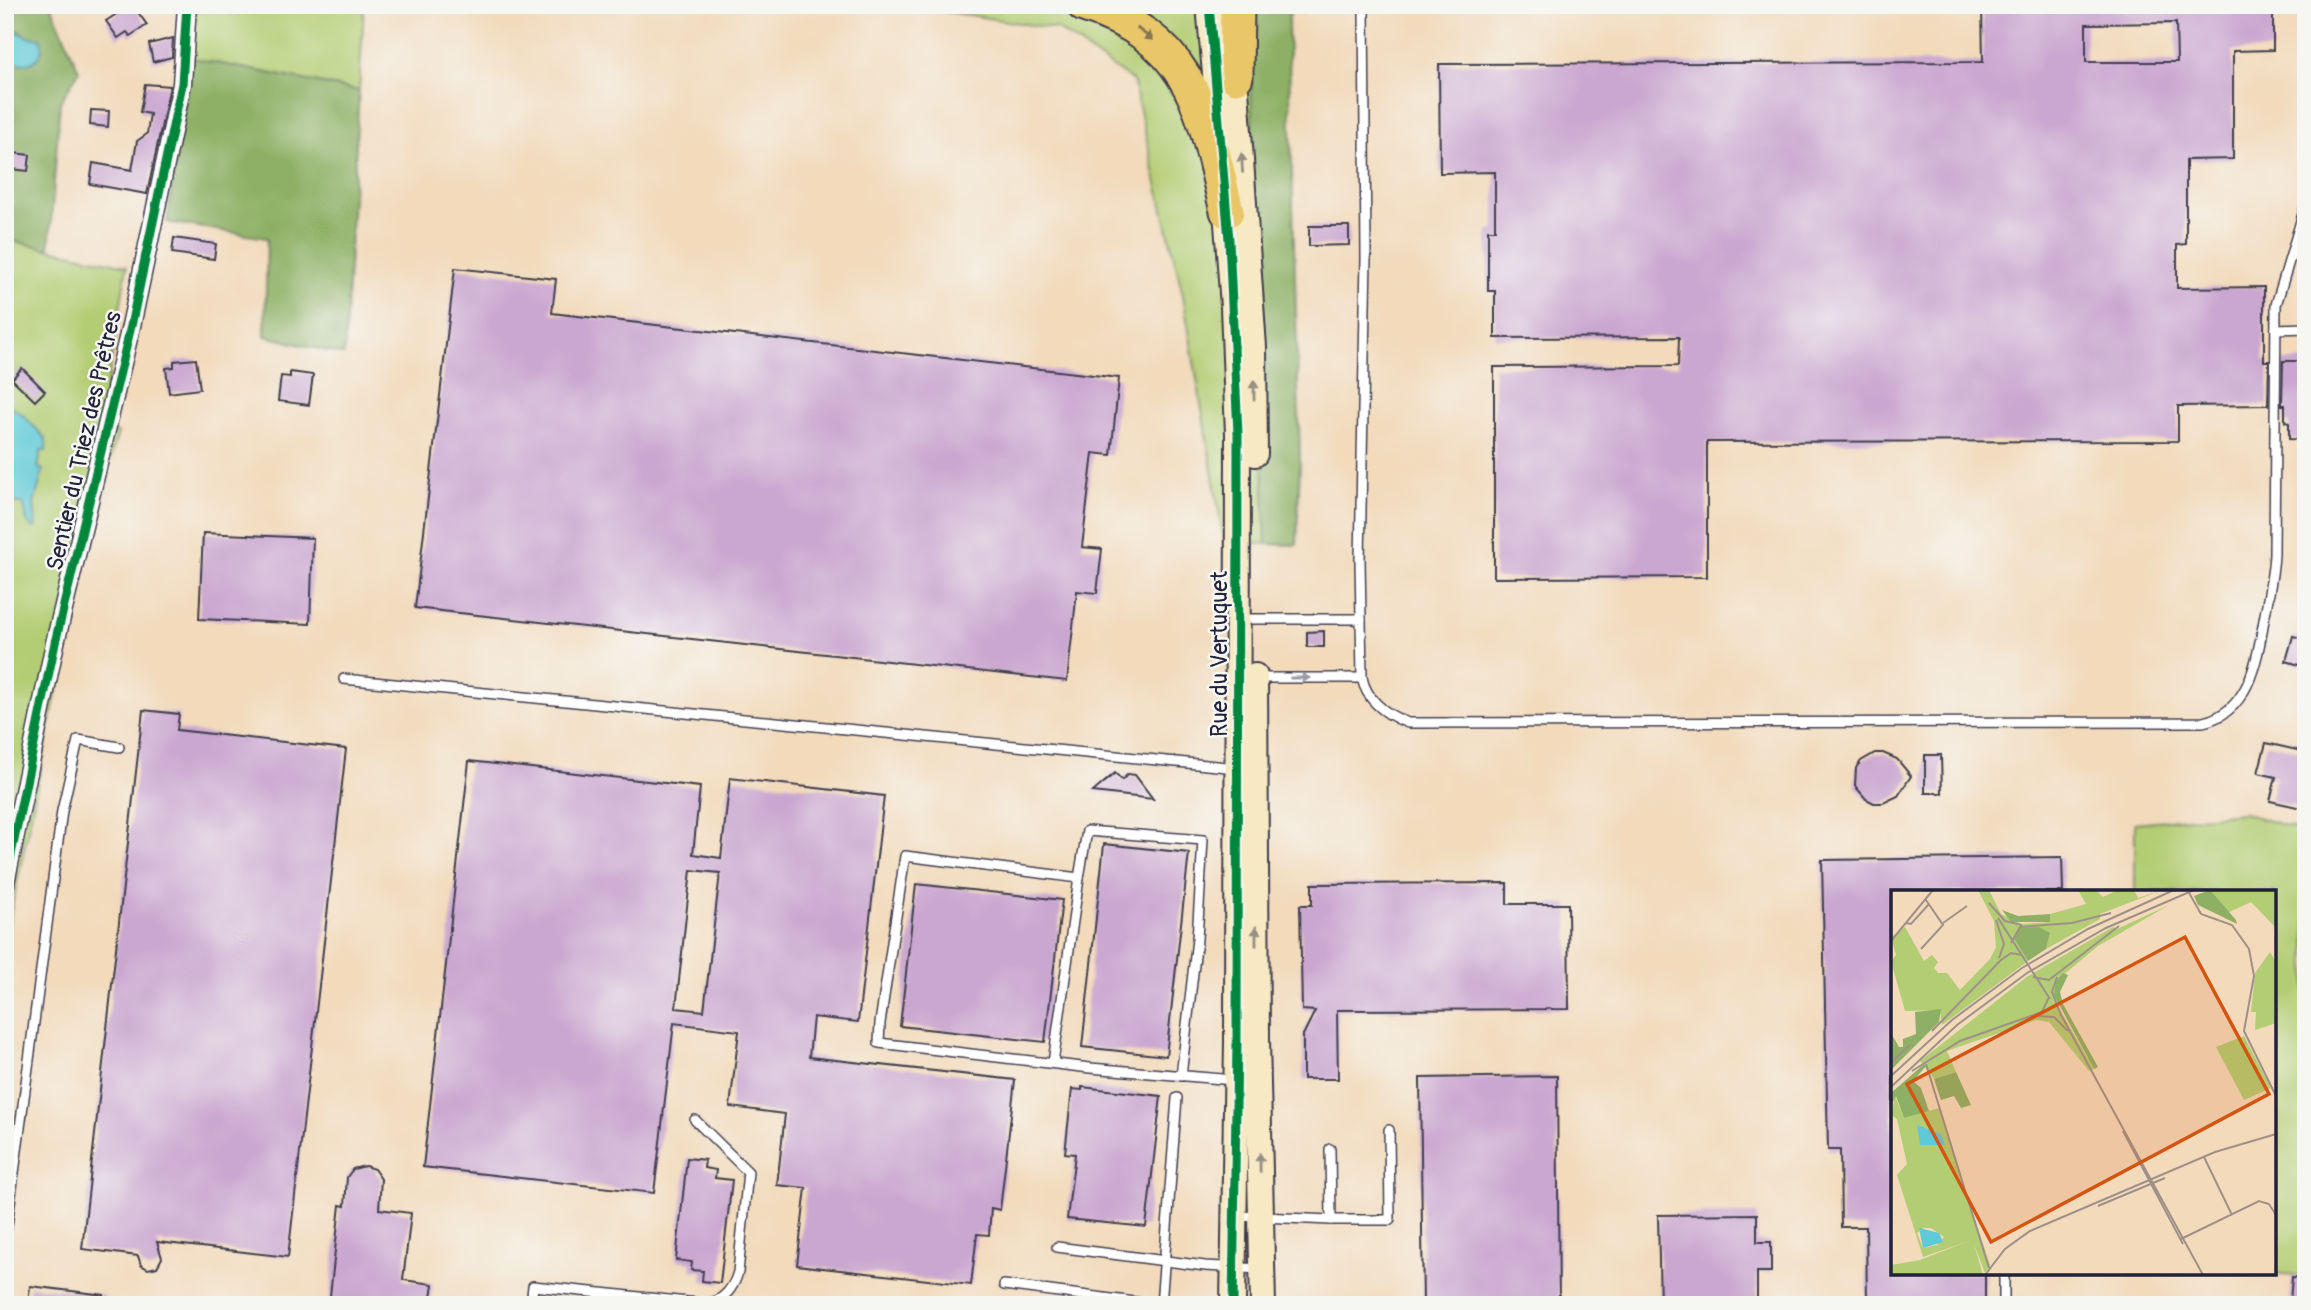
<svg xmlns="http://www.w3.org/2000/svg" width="2311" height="1310" font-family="Pangolin,sans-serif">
  <rect width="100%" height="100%" fill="#f6f6f2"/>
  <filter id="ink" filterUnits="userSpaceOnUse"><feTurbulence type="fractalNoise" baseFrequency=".0143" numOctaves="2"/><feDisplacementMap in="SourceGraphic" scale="14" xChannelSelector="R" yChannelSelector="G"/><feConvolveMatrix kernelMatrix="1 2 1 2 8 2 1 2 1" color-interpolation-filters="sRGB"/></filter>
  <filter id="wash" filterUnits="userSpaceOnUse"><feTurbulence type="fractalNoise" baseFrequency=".00686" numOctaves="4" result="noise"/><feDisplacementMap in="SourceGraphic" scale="28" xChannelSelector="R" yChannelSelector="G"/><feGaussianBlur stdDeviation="1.57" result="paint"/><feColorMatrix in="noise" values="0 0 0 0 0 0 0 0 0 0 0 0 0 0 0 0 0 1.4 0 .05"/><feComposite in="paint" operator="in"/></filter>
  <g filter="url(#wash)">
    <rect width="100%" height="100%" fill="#f2dabb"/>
    <!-- green -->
    <g fill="#b2cd73" stroke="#6a7857" stroke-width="2">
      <polygon points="193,5 364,5 359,91 191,58"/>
      <polygon points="905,5 1250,5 1253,171 1266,544 1224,542 1183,295 1133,81 1057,29"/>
      <polygon points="5,239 127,266 100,429 118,433 93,515 5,941"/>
      <polygon points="2243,813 2306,832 2306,1276 2270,1273 2274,1273 2274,892 2135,892 2135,823"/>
    </g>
    <!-- forest -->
    <g fill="#8db065" stroke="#586950" stroke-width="2">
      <polygon points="5,5 51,5 79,71 60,102 49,249 5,239 5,60 39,38 28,37 17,30 5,32"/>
      <polygon points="1250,5 1292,5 1288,22 1300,461 1297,545 1266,544 1253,171"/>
      <polygon points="191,58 359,91 344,355 265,336 267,238 167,222"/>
    </g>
    <!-- water -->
    <g fill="#5ecad7" stroke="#407689" stroke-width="2">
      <path d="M12,30L28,37L40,38C46,50 38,64 24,64C18,64 11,61 5,60V32Z"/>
      <polygon points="5,402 23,415 46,439 46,451 41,451 38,468 43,470 34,504 36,527 32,528 27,521 24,504 5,500"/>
    </g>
    <g id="blocks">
      <!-- building -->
      <g fill="#caa7d0" fill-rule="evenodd">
        <polygon points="114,5 133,5 147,25 130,36 127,32 118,38 106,21 118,13"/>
        <path d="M1982,5H2273V50L2233,51V159L2186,160V244L2177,245V288L2264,287V361H2269L2268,405L2178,406V441L1707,442V577L1494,578V367L1678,366L1679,337L1495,338V291H1488V230H1495V172L1440,173L1439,64L1983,62ZM2176,23L2177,62H2086V24Z"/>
        <polygon points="173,38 172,57 153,62 149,44"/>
        <polygon points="145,84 170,86 147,194 90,184 93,163 132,170 137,141 147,134 150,114 140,112"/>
        <polygon points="91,110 109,111 108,127 90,125"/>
        <polygon points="13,153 30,155 28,171 11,169"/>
        <polygon points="1309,226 1349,226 1349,245 1309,246"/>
        <polygon points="174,238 216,244 214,259 172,253"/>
        <polygon points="455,268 556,279 552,313 1119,378 1111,455 1093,453 1082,547 1102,549 1097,593 1077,591 1067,681 415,608"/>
        <polygon points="196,359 200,389 169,393 166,368 174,367 174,361"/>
        <polygon points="2283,361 2306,361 2306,440 2289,439 2289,423 2285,422 2285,405 2282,405"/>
        <polygon points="22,368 45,391 35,401 12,379"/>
        <polygon points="290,372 313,375 309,405 278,401 281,376 290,377"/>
        <polygon points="203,533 313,538 310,624 199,619"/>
        <polygon points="1324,631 1324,647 1307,647 1307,632"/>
        <polygon points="2293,636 2306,639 2306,667 2286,661"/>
        <polygon points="143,710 179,714 177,730 346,749 288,1257 157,1242 162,1258 157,1267 148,1269 141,1265 138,1256 82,1249"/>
        <polygon points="2266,743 2306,752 2306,809 2270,801 2276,777 2258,773"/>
        <polygon points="1875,753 1883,753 1897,759 1911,776 1898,796 1883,803 1874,803 1866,799 1855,786 1856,768 1861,761"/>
        <polygon points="1925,755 1941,755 1942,793 1925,793"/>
        <path d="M469,761L700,787L693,854L721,858L730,778L884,796L858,1022L813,1017L809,1057L1015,1080L1000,1210L991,1208L989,1235L977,1234L971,1285L797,1265L806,1188L777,1185L785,1114L730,1107L739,1031L674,1023L654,1193L423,1167ZM691,870L720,873L704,1011L676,1008Z"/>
        <polygon points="1115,773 1122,780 1128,774 1135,775 1153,799 1093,792"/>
        <polygon points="1104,844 1189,853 1166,1056 1082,1047"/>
        <polygon points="2062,857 2063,892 1893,892 1893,1273 1985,1273 1985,1305 1867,1305 1866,1227 1841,1227 1840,1150 1828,1150 1822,860"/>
        <polygon points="1507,883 1507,904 1568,904 1569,1009 1337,1010 1338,1079 1303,1079 1303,1035 1315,1011 1302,1010 1300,905 1312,905 1312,884"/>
        <polygon points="916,884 1062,900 1045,1042 900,1026"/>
        <polygon points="1557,1076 1559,1305 1423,1305 1420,1078"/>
        <polygon points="1082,1087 1161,1096 1146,1227 1067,1219 1075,1154 1065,1153 1072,1089 1082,1090"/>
        <polygon points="687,1158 705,1160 704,1168 716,1170 715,1178 732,1180 720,1283 702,1281 703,1271 691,1270 692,1262 676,1260"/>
        <polygon points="365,1166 374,1169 381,1179 379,1209 411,1213 403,1280 433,1284 430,1305 329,1305 340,1205 345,1206 347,1177 353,1169"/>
        <polygon points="1757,1214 1757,1242 1771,1242 1771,1272 1757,1272 1757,1305 1660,1305 1658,1215"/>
        <polygon points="2292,1277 2306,1278 2306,1303 2290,1302"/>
        <polygon points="30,1286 104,1295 104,1305 28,1305"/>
      </g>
    </g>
  </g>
  <g filter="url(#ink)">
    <use href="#blocks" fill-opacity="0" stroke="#413e4e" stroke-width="2"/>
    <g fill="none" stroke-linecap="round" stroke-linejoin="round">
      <!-- lane casing -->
      <g stroke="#413e4e" stroke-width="12">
        <g id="lane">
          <path d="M1364,5L1366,258L1360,560L1362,678C1367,701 1387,715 1408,723L2203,722C2250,712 2257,659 2264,620C2268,598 2273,576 2274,554L2276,305L2306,204"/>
          <polyline points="2276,329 2306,328"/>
          <polyline points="1240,619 1361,619"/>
          <polyline points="1258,678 1362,678"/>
          <polyline points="344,679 1237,768"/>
          <polyline points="1053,1063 1079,878"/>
          <polyline points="1181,1076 1197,939 1203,840 1087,831 1079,878 905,856 880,1023 879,1043 1090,1068 1234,1080"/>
          <polyline points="1236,1216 1331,1220 1330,1149"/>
          <polyline points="1331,1220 1390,1220 1389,1130"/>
          <polyline points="5,1241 62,811 78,740 119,747"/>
          <polyline points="1057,1247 1205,1266 1261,1269"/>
          <polyline points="2004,1273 2004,1305"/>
          <polyline points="1004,1285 1158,1305"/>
          <path d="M531,1305L533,1286L707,1304C724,1301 734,1287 738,1272L748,1172L695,1120"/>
          <polyline points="1161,1305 1177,1098"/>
        </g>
      </g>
      <!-- street casing -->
      <g stroke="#413e4e" stroke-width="21">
        <polyline id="street" points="5,883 55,643 131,326 182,84 187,5"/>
      </g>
      <!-- secondary casing -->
      <g stroke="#413e4e" stroke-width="28">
        <g id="secondary">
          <polyline points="1209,5 1221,143"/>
          <polyline points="1234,60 1254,347 1255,454"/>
          <polyline points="1225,196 1233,307 1238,434 1237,1041 1233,1305"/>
          <polyline points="1255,676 1257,1039 1263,1305"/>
        </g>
      </g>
      <!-- highway casing -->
      <g stroke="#413e4e" stroke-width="37">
        <g id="highway">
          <path d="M1084,5C1195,40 1203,111 1227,211"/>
          <polyline points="1236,77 1237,5"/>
        </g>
      </g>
      <!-- lane -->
      <use href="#lane" stroke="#fff" stroke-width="9"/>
      <!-- street -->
      <use href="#street" stroke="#fff" stroke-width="18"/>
      <!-- secondary -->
      <use href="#secondary" stroke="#f6e9c3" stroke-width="24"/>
      <!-- highway -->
      <use href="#highway" stroke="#e9c769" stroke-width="33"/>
      <!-- cycleway casing -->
      <g stroke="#f6f6f2" stroke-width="13">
        <g id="cycleway">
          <polyline points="1209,5 1229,240 1238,434 1237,1041 1233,1305"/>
          <polyline points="5,883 55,643 131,326 182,84 187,5"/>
        </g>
      </g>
      <!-- cycleway -->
      <use href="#cycleway" stroke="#00873e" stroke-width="9"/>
    </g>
    <!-- one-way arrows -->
    <defs><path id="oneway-solid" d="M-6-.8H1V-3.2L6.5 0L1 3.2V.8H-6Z" transform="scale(1.75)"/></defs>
    <use fill="#867452" href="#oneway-solid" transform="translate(1145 34) rotate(37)"/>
    <g fill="#978f86">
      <use href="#oneway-solid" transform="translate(1242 163) rotate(-94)"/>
      <use href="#oneway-solid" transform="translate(1254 390) rotate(-90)"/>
      <use href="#oneway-solid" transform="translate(1256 936) rotate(-90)"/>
      <use href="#oneway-solid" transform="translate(1260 1163) rotate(-91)"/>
    </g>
    <use fill="#9c9ca7" href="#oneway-solid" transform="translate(1300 678)"/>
  </g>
  <g text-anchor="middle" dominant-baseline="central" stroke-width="5" stroke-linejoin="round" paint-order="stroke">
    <!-- street labels -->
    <g font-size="23" fill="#22223b" stroke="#f6f6f2">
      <text transform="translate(84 441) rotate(-77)">Sentier du Triez des Prêtres</text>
      <text transform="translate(1219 654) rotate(-90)">Rue du Vertuquet</text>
    </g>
  </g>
  <!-- overview -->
  <g transform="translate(1891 890)">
    <rect width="385" height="385" fill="#f2dabb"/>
    <path d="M87,0H98L110,24L130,34L159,32V24L195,14L187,0H205L212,7L227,0H243L247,8L271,0L209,24V29L155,59L159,43L123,49L137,71L51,135L49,120L14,121L0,71L5,65L0,47L14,37L33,71L41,65L47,72L43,78L47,83H56L69,100L99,69L105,57L103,31ZM319,0H385V38L360,12L336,23ZM278,15L207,56L165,91L168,118L203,179L198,181L158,132L145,130L56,161L65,182L43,189L29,171L137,86L222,37L226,39ZM379,62L385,72V133L364,140L365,122H360L364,83ZM353,146L380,198L353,210L325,157ZM4,206L13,228L48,218L99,375L94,383L83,354L92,385H0V375L29,370L78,351L32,367L6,285L16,274L6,229L0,225ZM33,338H40L53,347L46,355L32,358L26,343Z" fill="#b2cd73" fill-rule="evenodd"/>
    <path d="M319,0L345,30L346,34L307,15L303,6ZM111,20L127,26L159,24V32H120ZM148,37L159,43L155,59L137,71L123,49L129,38ZM172,83L177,85L169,102L172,114L207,177L203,179L163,105L165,91ZM50,119L48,132L0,180V143L8,157H12V149L25,144L24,122ZM32,175H36L22,191L30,198L38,221L13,228L5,206L0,216V203ZM65,182L80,215L70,218L63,206L50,210L43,189Z" fill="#8db065"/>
    <path d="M26,235L50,244L54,255H29ZM28,338L48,343L52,352L32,358Z" fill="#5ecad7"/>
    <path fill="none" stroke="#9f9088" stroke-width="2" d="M297,1L310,24L341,35L358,59L363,86L353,141L385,206M98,13L114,31L131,35M107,28L159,109M105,30L113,54L108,68M15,33L20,34L38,14M52,33L76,16M0,51L42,0M120,53L129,37L181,33L220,23M30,59L52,35L35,10M142,87L158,90L228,36M166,87L161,102L170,125M170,125L312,385M147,126L163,127L177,141M41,141L110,70L120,63L131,65M0,173L19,155M35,174L98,378M21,181L69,151L151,122L158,107M0,186L61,130L131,78L197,39L283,0M0,197L66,135L136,83L215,38L303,0M232,241L292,354M313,267L341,325M207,316L274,288M290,349L368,311L378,314L385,325M94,385L114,359L139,341L324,262L385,244"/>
    <path fill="#d45411" fill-opacity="0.15" stroke="#d45411" stroke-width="3.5" d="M294,47L378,204L100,352L16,194Z"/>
    <rect width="385" height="385" fill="none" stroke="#22223b" stroke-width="3.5"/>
  </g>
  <!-- margin -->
  <rect width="2311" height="1310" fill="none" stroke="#f6f6f2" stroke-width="28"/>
</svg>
